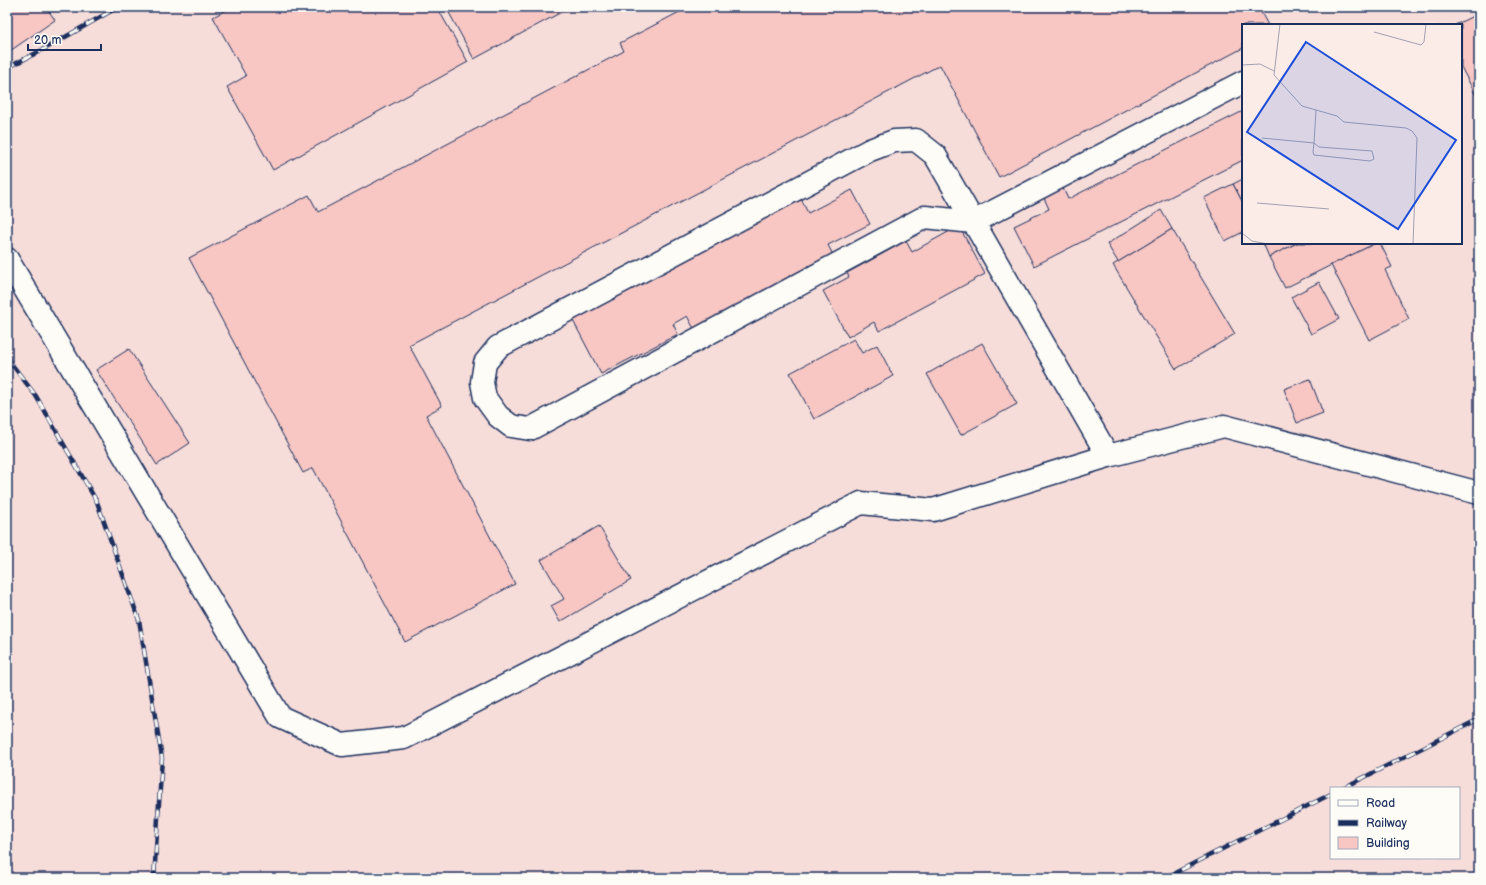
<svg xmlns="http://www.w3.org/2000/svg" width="1486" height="885" font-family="'Balsamiq Sans',sans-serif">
  <rect width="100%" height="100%" fill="#fcece8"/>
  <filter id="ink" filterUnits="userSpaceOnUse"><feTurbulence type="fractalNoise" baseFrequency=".025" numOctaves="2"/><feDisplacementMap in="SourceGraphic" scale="8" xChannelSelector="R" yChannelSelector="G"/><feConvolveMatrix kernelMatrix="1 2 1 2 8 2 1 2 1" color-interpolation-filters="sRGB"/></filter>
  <g filter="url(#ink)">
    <!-- built -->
    <path fill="#f7ddda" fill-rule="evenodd" d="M7,7H1479V878H7ZM1243,25H1461V243H1243ZM1331,788H1459V858H1331Z"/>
    <!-- building -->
    <g fill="#f8c7c4" stroke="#1b2f5e">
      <polygon points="7,7 46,7 55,20 7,53"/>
      <polygon points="232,7 437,7 468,62 273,170 227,87 246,76 213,17"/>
      <polygon points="446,7 571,7 474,59"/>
      <polygon points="689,7 1258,7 1268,25 1243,25 1243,48 999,177 940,65 409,345 442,406 426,415 515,584 405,642 313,468 303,473 189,258 309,195 318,212 624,51 620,43"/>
      <polygon points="1479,13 1479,101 1461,67 1461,25 1455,25"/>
      <polygon points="1243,111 1243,160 1034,266 1014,226 1049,209 1044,198 1063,188 1068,199"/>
      <polygon points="1243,179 1243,203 1233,184"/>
      <polygon points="1233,184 1243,203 1243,232 1225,241 1204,198"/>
      <polygon points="852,190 870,224 828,245 837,263 698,336 687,316 673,324 678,334 601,374 569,313 800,197 808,213"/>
      <polygon points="1161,210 1172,229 1118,262 1107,244"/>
      <polygon points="959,226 985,274 879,331 874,322 848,337 823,291 849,277 847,273 906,241 912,252"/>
      <polygon points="1172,229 1235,334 1176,369 1113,265"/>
      <polygon points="1263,243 1297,243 1269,257"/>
      <polygon points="1297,243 1376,243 1285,288 1269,257"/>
      <polygon points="1376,243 1380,243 1392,267 1385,270 1409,319 1369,340 1331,265"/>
      <polygon points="1319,282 1339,319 1311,334 1291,297"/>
      <polygon points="854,339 862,353 877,345 893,376 814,419 790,373"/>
      <polygon points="982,343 1017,404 961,435 927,374"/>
      <polygon points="129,349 190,443 157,465 96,370"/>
      <polygon points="1310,379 1323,413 1297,423 1284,389"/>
      <polygon points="599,526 631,580 560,622 551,606 564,599 541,560"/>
    </g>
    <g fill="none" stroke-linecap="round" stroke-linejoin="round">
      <!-- minor casing -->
      <g stroke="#1b2f5e" stroke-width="25">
        <g id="minor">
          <polyline points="7,259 280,717 342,745 404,738 861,503 933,510 1108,456 1224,426 1479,493"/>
          <polyline points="1108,456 935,155 916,140 894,141 870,150 498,347 485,363 482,382 485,398 498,416 511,426 530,429 925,217 973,222 1243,82"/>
        </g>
      </g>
      <!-- minor -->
      <use href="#minor" stroke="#fdfcf7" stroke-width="22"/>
      <!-- rail casing -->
      <g stroke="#1b2f5e" stroke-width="4.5">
        <g id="rail">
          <polyline points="7,68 46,48 118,7"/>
          <polyline points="7,358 36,396 97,502 139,620 162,758 154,878"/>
          <polyline points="1343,788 1479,719"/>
          <polyline points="1165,878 1331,794"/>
        </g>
      </g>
      <!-- rail -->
      <use href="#rail" stroke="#fdfcf7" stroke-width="3" stroke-dasharray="9" stroke-linecap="butt"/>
    </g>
  </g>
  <!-- overview -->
  <g transform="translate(1242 24)">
    <rect width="220" height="220" fill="#fcece8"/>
    <path fill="none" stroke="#a2a0b1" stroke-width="1" d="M38,0L32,51L60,82L95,92L102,98L164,104L170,107L175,114L171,220M132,8L179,21L182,18L184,0M0,41L18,40L32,47M20,114L72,119L77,123L130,127L132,135L128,137L72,131L71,128L72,119L74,86M15,179L87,185M0,209L10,217L26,220"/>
    <path fill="#1d4ed8" fill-opacity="0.15" stroke="#1d4ed8" stroke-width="2" d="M64,18L214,116L156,205L5,108Z"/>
    <rect width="220" height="220" fill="none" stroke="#1b2f5e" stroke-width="2"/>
  </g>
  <!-- margin -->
  <rect width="1486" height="885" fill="none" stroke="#fdfcf7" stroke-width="24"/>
  <rect x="12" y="12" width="1462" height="861" fill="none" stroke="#1b2f5e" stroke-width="1.5" filter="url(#ink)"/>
  <!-- legend -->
  <rect x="1330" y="787" width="130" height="72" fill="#fdfcf7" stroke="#a3aaba"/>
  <rect x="1338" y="800" width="20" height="6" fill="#fdfcf7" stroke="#a3aaba"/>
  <text x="1366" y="807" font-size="12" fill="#1b2f5e">Road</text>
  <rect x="1338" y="820" width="20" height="6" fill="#1b2f5e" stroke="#a3aaba"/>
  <text x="1366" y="827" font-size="12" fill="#1b2f5e">Railway</text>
  <rect x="1338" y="837" width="20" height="12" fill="#f8c7c4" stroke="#a3aaba"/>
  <text x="1366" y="847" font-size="12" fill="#1b2f5e">Building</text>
  <!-- scale -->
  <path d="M28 44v6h73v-6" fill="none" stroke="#1b2f5e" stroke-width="2"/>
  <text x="34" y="44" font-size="12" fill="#1b2f5e" stroke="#fdfcf7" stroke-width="3" paint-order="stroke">20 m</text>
</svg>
